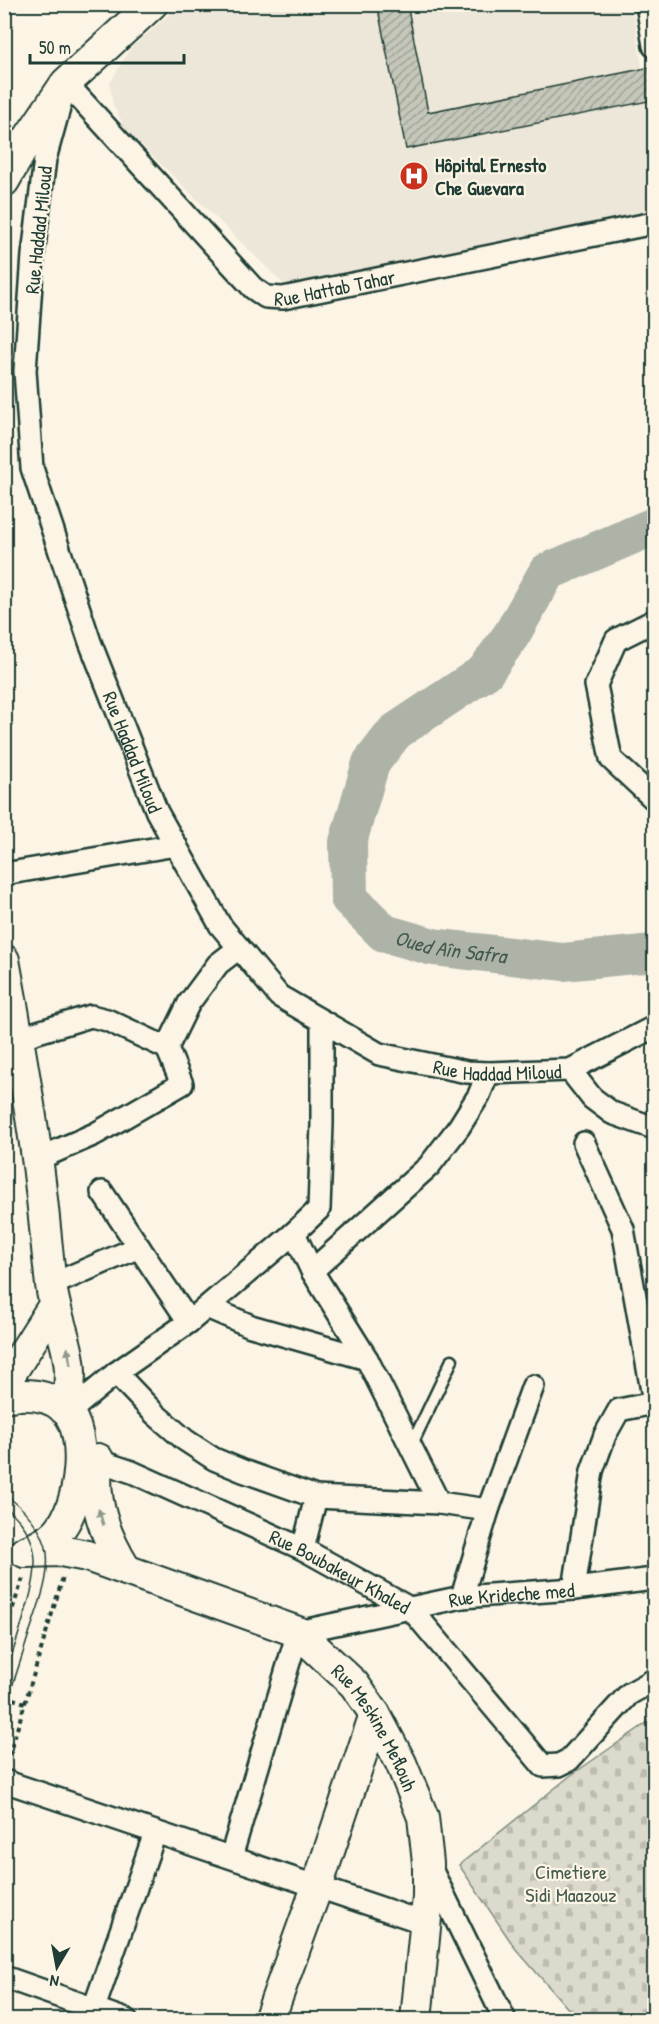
<svg xmlns="http://www.w3.org/2000/svg" width="659" height="2024" font-family="'Patrick Hand',sans-serif">
  <defs>
    <pattern id="cemetery-stones" width="16" height="16" patternUnits="userSpaceOnUse" patternTransform="scale(1.5)"><rect width="16" height="16" fill="#dcdacc"/><path d="M2 7V4a2 2 0 0 1 4 0v3zM10 15v-3a2 2 0 0 1 4 0v3z" fill="#bcbcb0"/></pattern>
    <pattern id="building-hatch" width="6" height="6" patternUnits="userSpaceOnUse" patternTransform="scale(1.5)"><rect width="6" height="6" fill="#c5c7b9"/><path d="M-1 1l2-2M0 6l6-6M5 7l2-2" fill="none" stroke="#9fa397"/></pattern>
  </defs>
  <rect width="100%" height="100%" fill="#fcf5e5"/>
  <filter id="ink" filterUnits="userSpaceOnUse"><feTurbulence type="fractalNoise" baseFrequency=".0167" numOctaves="2"/><feDisplacementMap in="SourceGraphic" scale="12" xChannelSelector="R" yChannelSelector="G"/><feConvolveMatrix kernelMatrix="1 2 1 2 8 2 1 2 1" color-interpolation-filters="sRGB"/></filter>
  <g filter="url(#ink)">
    <!-- built -->
    <polygon fill="#ece7d8" points="180,5 632,5 654,141 654,211 288,288 126,130 113,105 110,83 130,49"/>
    <!-- cemetery -->
    <polygon fill="url(#cemetery-stones)" stroke="#7e8c80" stroke-width="1.5" points="654,1718 654,2019 577,2019 515,1948 459,1865 570,1776"/>
    <g fill="none" stroke-linecap="round" stroke-linejoin="round">
      <!-- river -->
      <path stroke="#aeb3a7" stroke-width="38" id="s1" d="M654,526L547,572L512,634L485,672L395,732L371,763L348,842L349,898L384,933L433,947L563,962L654,953"/>
    </g>
    <!-- building -->
    <polygon fill="url(#building-hatch)" stroke="#1f3d34" stroke-width="1.5" points="377,4 407,4 428,112 652,67 654,81 654,100 406,149"/>
    <g fill="none" stroke-linecap="round" stroke-linejoin="round">
      <!-- lane casing -->
      <g stroke="#1f3d34" stroke-width="15">
        <polyline id="lane" points="411,1446 452,1360"/>
      </g>
      <!-- street casing -->
      <g stroke="#1f3d34" stroke-width="26">
        <g id="street">
          <polyline points="647,4 654,46"/>
          <path id="s2" d="M66,83L253,288L266,297L283,298L654,223"/>
          <path id="s3" d="M61,101L45,159L33,255L25,371L32,468L90,642L157,812L220,925L279,996L379,1054L467,1072L488,1073L570,1070L654,1027"/>
          <polyline points="654,621 616,640 596,685 611,759 654,799"/>
          <polyline points="4,874 176,845"/>
          <polyline points="18,1038 91,1016 107,1020 167,1048 182,1084 95,1134 38,1159"/>
          <polyline points="167,1048 189,1003 218,964 239,948"/>
          <polyline points="570,1070 592,1098 612,1113 654,1128"/>
          <polyline points="584,1143 623,1229 654,1402"/>
          <polyline points="102,1192 189,1322"/>
          <polyline points="294,1233 319,1209 322,1124 322,1021"/>
          <polyline points="312,1271 429,1166 459,1127 479,1095 488,1073"/>
          <polyline points="51,1285 139,1247"/>
          <polyline points="207,1307 251,1326 367,1359"/>
          <polyline points="116,1373 155,1414 185,1440 214,1459 243,1471 316,1497 439,1503 488,1510"/>
          <polyline points="68,1413 116,1373 189,1322 294,1233 312,1271 367,1359 439,1503"/>
          <path id="s4" d="M87,1457L132,1472L303,1549L411,1609L543,1766L559,1765L569,1760L629,1694L654,1680"/>
          <polyline points="303,1549 316,1497"/>
          <polyline points="574,1589 592,1471 605,1435 619,1410 654,1403"/>
          <polyline points="462,1597 488,1510 533,1386"/>
          <polyline points="4,1781 425,1923"/>
          <path id="s5" d="M231,1857L298,1632L462,1597L574,1589L654,1579"/>
          <polyline points="431,1869 505,2020"/>
          <polyline points="4,1977 126,2020"/>
          <polyline points="94,2008 155,1833"/>
        </g>
      </g>
      <!-- secondary casing -->
      <g stroke="#1f3d34" stroke-width="34">
        <g id="secondary">
          <polyline points="4,181 28,139 66,83 152,4"/>
          <path d="M4,960C16,1026 28,1092 37,1158C43,1200 46,1243 51,1285C57,1331 81,1359 64,1409"/>
          <polyline points="4,1384 54,1305"/>
          <path d="M4,1397C25,1393 49,1394 65,1409C90,1434 80,1506 59,1530C50,1541 38,1547 25,1552"/>
          <path d="M98,1459C91,1500 105,1536 126,1570"/>
          <path id="s6" d="M25,1552L61,1551L87,1556L298,1632L354,1684L375,1714L401,1763L423,1817L428,1863V1897L416,2020"/>
          <polyline points="269,2020 317,1887 375,1714"/>
        </g>
      </g>
      <!-- path -->
      <g stroke="#1f3d34" stroke-width="4" stroke-dasharray="4.5 4.5" stroke-linecap="butt">
        <polyline points="4,1634 23,1578 26,1578"/>
        <polyline points="4,1696 25,1703 7,1762"/>
        <polyline points="25,1703 63,1577"/>
      </g>
      <!-- lane -->
      <use href="#lane" stroke="#fcf5e5" stroke-width="10"/>
      <!-- street -->
      <use href="#street" stroke="#fcf5e5" stroke-width="21"/>
      <!-- secondary -->
      <use href="#secondary" stroke="#fcf5e5" stroke-width="30"/>
      <!-- tram -->
      <g stroke="#1f3d34" stroke-width="1.5">
        <path d="M4,1494C23,1507 44,1529 47,1553C50,1580 37,1609 29,1634C21,1659 13,1685 4,1710"/>
        <path d="M4,1506C47,1539 37,1575 23,1620C17,1639 11,1659 4,1678"/>
      </g>
    </g>
    <!-- one-way arrows -->
    <defs><path id="oneway-solid" d="M-6-.8H1V-3.2L6.5 0L1 3.2V.8H-6Z" transform="scale(1.5)"/></defs>
    <g fill="#8e998c">
      <use href="#oneway-solid" transform="translate(69 1356) rotate(-100)"/>
      <use href="#oneway-solid" transform="translate(101 1517) rotate(-107)"/>
    </g>
  </g>
  <!-- icons -->
  <defs>
    <g id="hospital-disc" transform="scale(1.5)"><circle r="9.5" fill="#c8321e" stroke="#fcf5e5"/><path d="M-5-5h3v3.5h4V-5h3V5h-3V1.5h-4V5h-3Z" fill="#fff"/></g>
  </defs>
  <g fill-rule="evenodd">
    <use href="#hospital-disc" x="414" y="176"/>
  </g>
  <g text-anchor="middle" dominant-baseline="central" stroke-width="4.5" stroke-linejoin="round" paint-order="stroke">
    <!-- poi labels -->
    <g font-size="20" font-weight="bold" fill="#1f3d34" stroke="#fcf5e5" text-anchor="start">
      <text x="435" y="164">Hôpital Ernesto<tspan x="435" dy="23">Che Guevara</tspan></text>
    </g>
    <!-- street labels -->
    <g font-size="20" fill="#1f3d34" stroke="#fcf5e5">
      <text transform="translate(38 230) rotate(-84)">Rue Haddad Miloud</text>
      <text stroke="none"><textPath href="#s2" startOffset="363">Rue Hattab Tahar</textPath></text>
      <text stroke="none"><textPath href="#s3" startOffset="672">Rue Haddad Miloud</textPath></text>
      <text stroke="none"><textPath href="#s3" startOffset="1194">Rue Haddad Miloud</textPath></text>
      <text stroke="none"><textPath href="#s4" startOffset="278">Rue Boubakeur Khaled</textPath></text>
      <text stroke="none"><textPath href="#s5" startOffset="452">Rue Krideche med</textPath></text>
      <text stroke="none"><textPath href="#s6" startOffset="411">Rue Meskine Meflouh</textPath></text>
    </g>
    <!-- park labels -->
    <g font-size="20" fill="#455c52" stroke="#fcf5e5">
      <text x="571" y="1871">Cimetiere<tspan x="571" dy="23">Sidi Maazouz</tspan></text>
    </g>
    <!-- water labels -->
    <g font-size="21" font-style="italic" fill="#435a51" stroke="#fcf5e5">
      <text stroke="none"><textPath href="#s1" startOffset="638">Oued Aîn Safra</textPath></text>
    </g>
  </g>
  <!-- margin -->
  <rect width="659" height="2024" fill="none" stroke="#fcf5e5" stroke-width="24"/>
  <rect x="12" y="12" width="635" height="2000" fill="none" stroke="#1f3d34" stroke-width="2" filter="url(#ink)"/>
  <!-- north arrow -->
  <g transform="translate(57 1967) rotate(190)" stroke="#fcf5e5" stroke-width="4.5" paint-order="stroke">
  <path d="M0-4.5L10 22L0 15L-10 22Z" fill="#1f3d34"/>
  <text y="-9" font-size="16" font-weight="bold" text-anchor="middle" fill="#1f3d34">N</text>
  </g>
  <!-- scale -->
  <path d="M30 54v9h154v-9" fill="none" stroke="#1f3d34" stroke-width="3"/>
  <text x="39" y="54" font-size="18" fill="#1f3d34" stroke="#fcf5e5" stroke-width="4.5" paint-order="stroke">50 m</text>
</svg>
